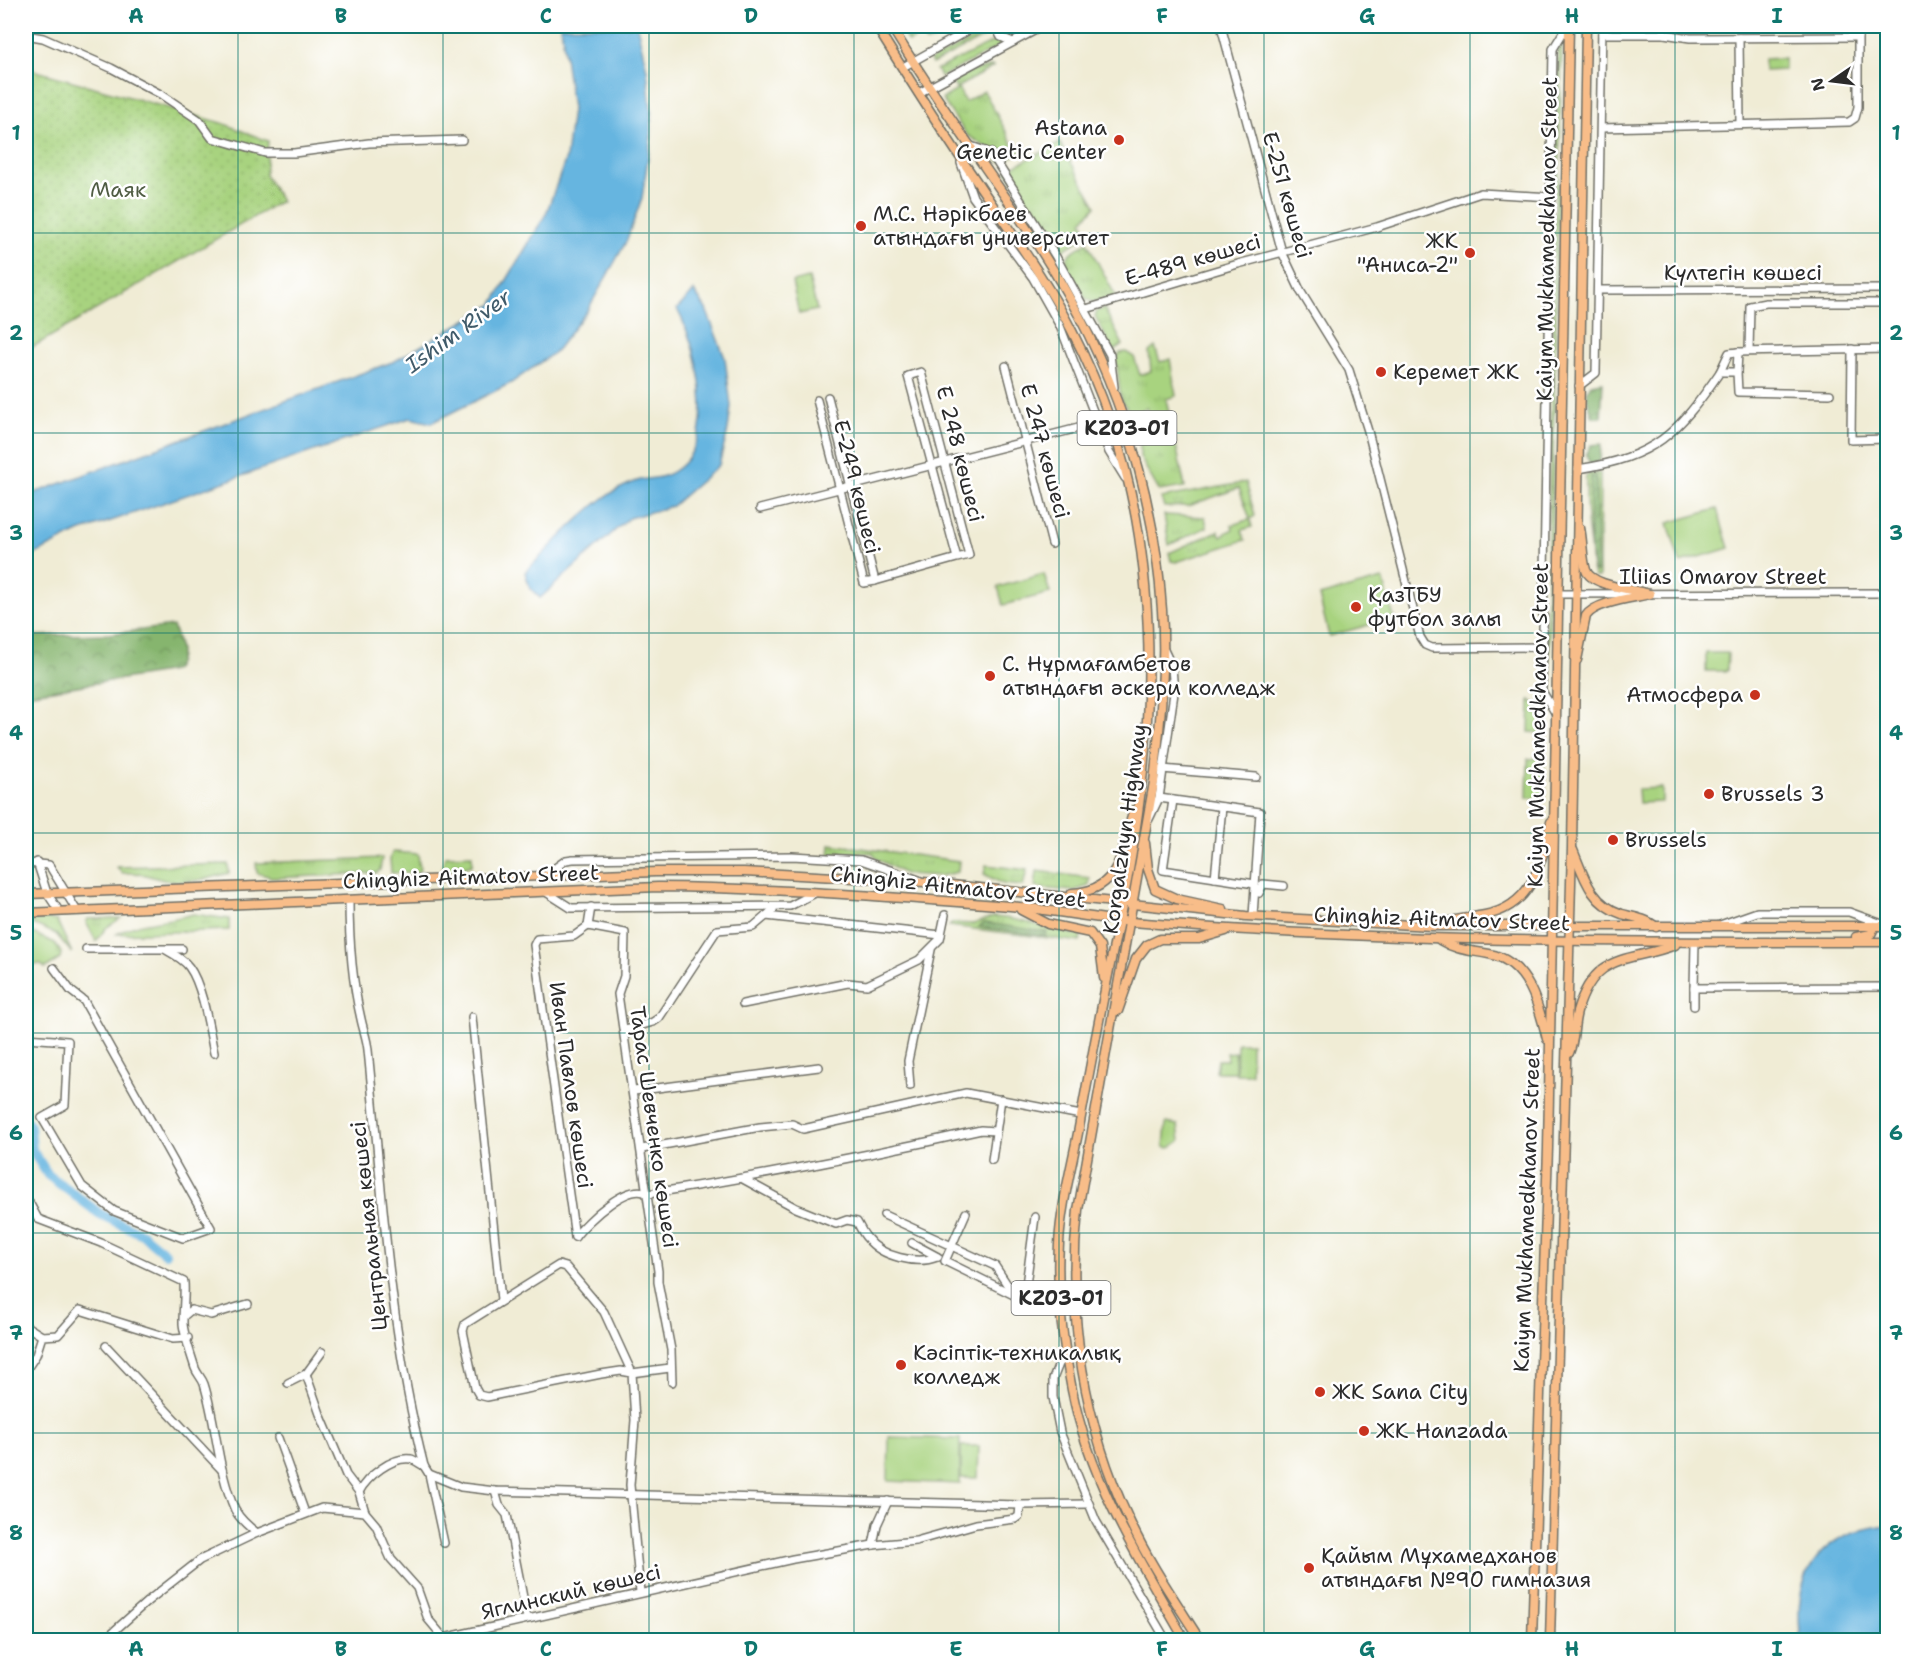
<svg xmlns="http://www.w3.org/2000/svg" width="1913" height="1666" font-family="'Shantell Sans',sans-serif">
  <defs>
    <pattern id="grass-tufts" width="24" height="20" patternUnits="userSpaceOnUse" patternTransform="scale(1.5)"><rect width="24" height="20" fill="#a8d37f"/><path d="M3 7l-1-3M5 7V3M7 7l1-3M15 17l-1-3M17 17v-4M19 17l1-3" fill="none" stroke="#91b56e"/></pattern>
    <pattern id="forest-crowns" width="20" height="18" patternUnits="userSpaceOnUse" patternTransform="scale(1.5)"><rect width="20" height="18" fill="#86b56e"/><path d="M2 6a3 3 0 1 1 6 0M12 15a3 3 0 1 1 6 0" fill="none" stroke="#6e935b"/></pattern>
    <pattern id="garden-dots" width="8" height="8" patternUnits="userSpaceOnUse" patternTransform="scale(1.5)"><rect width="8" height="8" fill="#a8d37f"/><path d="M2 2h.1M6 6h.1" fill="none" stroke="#91b56e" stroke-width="1.8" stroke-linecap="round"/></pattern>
  </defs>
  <rect width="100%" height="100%" fill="#fff"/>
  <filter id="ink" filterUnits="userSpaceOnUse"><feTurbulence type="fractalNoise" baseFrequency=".0167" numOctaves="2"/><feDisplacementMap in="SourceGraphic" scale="12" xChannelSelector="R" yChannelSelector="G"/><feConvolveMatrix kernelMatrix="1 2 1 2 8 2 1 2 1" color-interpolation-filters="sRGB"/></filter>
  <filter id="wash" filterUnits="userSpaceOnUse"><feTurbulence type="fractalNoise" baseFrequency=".008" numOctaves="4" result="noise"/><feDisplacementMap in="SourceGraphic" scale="24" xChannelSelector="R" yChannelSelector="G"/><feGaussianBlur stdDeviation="1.35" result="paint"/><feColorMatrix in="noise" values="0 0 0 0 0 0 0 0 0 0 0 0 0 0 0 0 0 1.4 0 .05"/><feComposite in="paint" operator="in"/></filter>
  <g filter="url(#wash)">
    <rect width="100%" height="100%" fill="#f0ecd5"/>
    <!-- grass -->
    <g fill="url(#grass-tufts)" stroke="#6a7f55" stroke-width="1.5">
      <polygon points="899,26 930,26 937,39 926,42 922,35 908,42"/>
      <polygon points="993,26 992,33 932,64 930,60 964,44"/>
      <polygon points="997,40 1004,44 941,77 936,70"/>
      <polygon points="1562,42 1548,696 1545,692 1558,51"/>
      <polygon points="992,66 993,67 958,87 965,102 984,91 1015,148 1019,147 1020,153 1000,162 991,150 967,135 942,99 957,90 951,81 972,71"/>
      <polygon points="1060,143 1096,206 1082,221 1089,235 1061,251 1007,172 1010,168"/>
      <polygon points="1087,242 1115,295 1114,297 1092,302 1086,299 1065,263 1070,253"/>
      <polygon points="1104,308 1123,345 1113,351 1095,316 1097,311"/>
      <polygon points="1155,347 1160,362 1170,359 1176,396 1166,399 1185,487 1159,491 1140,457 1140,439 1155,434 1147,408 1131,414 1121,400 1116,359 1120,353 1126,352 1134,357 1140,375 1151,371 1149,352"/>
      <path d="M1590,473H1600L1599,577H1595C1589,566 1592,557 1590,545C1586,522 1586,501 1586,477Z"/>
      <polygon points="1246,482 1255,516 1250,519 1252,527 1242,530 1245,540 1176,562 1171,561 1169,553 1218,531 1221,536 1233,529 1232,525 1250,519 1239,488 1188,506 1164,507 1161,498"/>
      <polygon points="1164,515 1205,517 1207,527 1169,545"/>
      <polygon points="1530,700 1544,709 1547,720 1541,733 1529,732"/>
      <polygon points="1541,758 1545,770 1545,795 1542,798 1527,798 1528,759"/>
      <polygon points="830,844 959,861 958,872 940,876 905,874 877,859 873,853 837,853 829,857"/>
      <polygon points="393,852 418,854 420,869 418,872 391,873 390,858"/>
      <polygon points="472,855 472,865 454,871 441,871 445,856"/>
      <polygon points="382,858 380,870 376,873 275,878 257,873 256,863"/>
      <path d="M228,864L229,873C210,879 183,884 164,880C145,876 143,872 122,873L117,867Z"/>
      <polygon points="986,865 1027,870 1023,886 1003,884 984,874"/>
      <polygon points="1037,871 1090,878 1089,886 1073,891 1038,888 1035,887"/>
      <path d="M193,914L229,919V930L117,934C139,920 168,922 193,914Z"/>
      <path d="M994,917C1025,918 1051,932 1081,935L1080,942L949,926L953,923L973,924Z"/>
      <polygon points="121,918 106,928 96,941 86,922 88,919"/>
      <polygon points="48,919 57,921 72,953 56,934 26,921"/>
      <polygon points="26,930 55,943 61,953 60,959 45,968 40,964 28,966 29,958 26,958"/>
    </g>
    <!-- forest -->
    <g fill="url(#forest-crowns)" stroke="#58704c" stroke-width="1.5">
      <path d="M1603,382L1601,417H1593C1589,405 1583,395 1591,384Z"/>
      <polygon points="1601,444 1600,462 1590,464 1586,455 1591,445"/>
      <path d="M1591,476H1596L1597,572H1594C1588,541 1589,508 1591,476Z"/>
      <path d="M173,626C178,642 186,657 173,671L26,694V636L109,634Z"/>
      <polygon points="984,923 1047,932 1046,936 979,927"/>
    </g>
    <!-- park -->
    <g fill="#a8d37f" stroke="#6a7f55" stroke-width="1.5">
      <polygon points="1784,58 1784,70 1764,71 1764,59"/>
      <polygon points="809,278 817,310 799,314 792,282"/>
      <polygon points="1717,509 1729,548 1680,563 1668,523"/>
      <polygon points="1044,574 1050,593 1003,605 998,587"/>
      <polygon points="1383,579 1394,618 1329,636 1319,596"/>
      <polygon points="1706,653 1728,653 1727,671 1706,671"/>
      <polygon points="1662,788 1662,802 1639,803 1638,789"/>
      <polygon points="1237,1043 1251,1043 1251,1074 1236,1074"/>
      <polygon points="1235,1052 1235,1072 1216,1072 1218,1060 1227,1060 1227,1053"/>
      <polygon points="1166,1123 1178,1125 1180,1141 1170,1148 1164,1147"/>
      <polygon points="889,1437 960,1439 960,1484 888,1481"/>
      <polygon points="961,1446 979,1446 978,1478 961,1478"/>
    </g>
    <!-- garden -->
    <polygon fill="url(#garden-dots)" stroke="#6a7f55" stroke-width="1.5" points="26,68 222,123 268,141 265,175 281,201 26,351"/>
    <!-- water -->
    <g fill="#66b5e0" stroke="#487086" stroke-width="1.5">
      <polygon points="561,26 637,26 647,70 651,110 651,137 642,198 626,242 587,311 555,352 511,383 431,423 410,418 76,533 26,559 26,496 395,361 492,305 546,214 566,158 572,109"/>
      <path d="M694,291L706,309L725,358L731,406L728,430L719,465L672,506L629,518L540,598L530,588L525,572C549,549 573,521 601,500C610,493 626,485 637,481C646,478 656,479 664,476C724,453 700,352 677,309Z"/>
      <path d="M1887,1525V1640H1801C1794,1594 1805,1552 1851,1533C1863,1529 1876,1527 1887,1525Z"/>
    </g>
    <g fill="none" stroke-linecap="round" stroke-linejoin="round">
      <!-- river -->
      <polyline stroke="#66b5e0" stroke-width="10" points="26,1121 30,1126 32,1150 48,1175 100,1214 142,1234 165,1253"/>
    </g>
  </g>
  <g filter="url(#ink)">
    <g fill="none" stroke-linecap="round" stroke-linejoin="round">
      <!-- minor casing -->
      <g stroke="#706f66" stroke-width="10">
        <g id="minor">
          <polyline points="995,26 1001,37 1013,42"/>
          <polyline points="1221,26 1282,252 1301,292 1349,370 1368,431 1420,637 1425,645 1432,648 1543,647"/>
          <polyline points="1602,34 1664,34 1664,26"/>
          <polyline points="1664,34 1690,38 1858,37"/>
          <polyline points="26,35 43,38 111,68 162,95 199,120 212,138 265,153 294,153 369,143 462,140"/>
          <polyline points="1739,38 1740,124"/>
          <polyline points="903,67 976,26"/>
          <polyline points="919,93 1043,26"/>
          <polyline points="1601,128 1849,122 1855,118 1858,107 1858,26"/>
          <polyline points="968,145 991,153 1056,257 1110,355 1114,387"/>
          <polyline points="961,163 973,197 1033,278 1060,326 1109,452 1125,478"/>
          <polyline points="1598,290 1888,289"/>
          <polyline points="1086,309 1238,264 1377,227 1481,193 1552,197"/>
          <polyline points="1852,349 1851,440 1888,439"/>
          <polyline points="1749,351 1750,306 1766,303 1888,303"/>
          <polyline points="1006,366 1052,544"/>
          <polyline points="1720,372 1729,353 1738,352"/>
          <polyline points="1737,372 1738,392 1830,394"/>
          <polyline points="1579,386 1596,373 1602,26"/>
          <polyline points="828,397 875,581"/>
          <polyline points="817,400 864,583 875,581 957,558 969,555 921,372 908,376 957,558"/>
          <path d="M1578,469C1656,457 1677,434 1720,372H1737L1738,352L1888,349"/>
          <polyline points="760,509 1098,423"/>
          <polyline points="1559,594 1888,593"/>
          <polyline points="1556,714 1542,691 1553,49 1567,26"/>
          <polyline points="1162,769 1256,777"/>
          <polyline points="1159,798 1260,812 1253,916"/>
          <polyline points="1173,800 1163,870 1255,884"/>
          <polyline points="1149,819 1159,798 1174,693 1172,667 1164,650"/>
          <polyline points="37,862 47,893 59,911"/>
          <polyline points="26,863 49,865 77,911"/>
          <polyline points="544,876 566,860 573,859 792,856 861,860 919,880"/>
          <polyline points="1215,878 1222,807"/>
          <polyline points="546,892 571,908 790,906 815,893"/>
          <polyline points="1259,893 1263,884 1284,886"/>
          <path d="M349,900C349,938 352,981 361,1019C363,1029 367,1039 368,1050C382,1189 389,1329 424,1466L429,1474L444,1543"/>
          <polyline points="591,907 588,926 625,933 624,976 618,994 658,1271 658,1282 671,1350 672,1382"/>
          <polyline points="766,916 941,935"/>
          <polyline points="1720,925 1757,912 1849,912 1882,924"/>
          <polyline points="1695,942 1694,988 1888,987"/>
          <polyline points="86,949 182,949"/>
          <path d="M166,950C175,955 183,959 189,967C203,986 209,1029 214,1053"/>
          <polyline points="1694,988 1694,1006"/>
          <polyline points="743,1004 848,983 867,985 919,960 940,939 945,915"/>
          <polyline points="472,1017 501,1300"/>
          <polyline points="625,1030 653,1022 659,1018 717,930 753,927 773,910"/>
          <polyline points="26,1038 68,1041 65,1105 42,1118 82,1186 114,1211 183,1238 211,1228 84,1001 71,991 54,968"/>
          <polyline points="910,1086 908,1061 931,950"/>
          <polyline points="634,1091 819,1067"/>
          <polyline points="642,1149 760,1127 792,1124 803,1129 966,1093 1081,1115"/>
          <polyline points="992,1160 1001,1099"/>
          <path d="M743,1179L796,1208L836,1224L847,1220L857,1222C860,1227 863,1234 867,1238C881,1257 917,1265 937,1257"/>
          <path d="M26,1197L38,1219L101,1243L184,1282C185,1296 183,1309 183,1323C183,1332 192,1358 195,1368C197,1374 202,1378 204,1384C217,1425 217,1470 235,1510C240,1519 249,1527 257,1533L322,1508L365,1512L376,1525L391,1559L417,1588L428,1619L444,1638L793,1559L873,1545L916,1541L976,1524L1015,1519L1019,1516L1020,1505"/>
          <polyline points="966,1213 945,1261 1024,1300"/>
          <polyline points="884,1215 995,1266 1012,1292"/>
          <polyline points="1035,1217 1024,1300 1036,1308 1075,1310"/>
          <path d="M575,1237C587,1221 629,1181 648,1194C760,1176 871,1155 981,1130L995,1131"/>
          <polyline points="575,1237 534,945 537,939 574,936 588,926"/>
          <polyline points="912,1243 938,1257"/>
          <polyline points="185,1315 191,1310 211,1315 248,1304"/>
          <polyline points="26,1326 42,1336"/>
          <polyline points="106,1346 222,1470"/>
          <polyline points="1065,1349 1053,1379 1053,1397 1060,1432 1096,1521 1166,1640"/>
          <polyline points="26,1370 36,1355 42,1336 58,1335 80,1310 173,1339 188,1338"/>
          <polyline points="306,1374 322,1352"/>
          <polyline points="288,1383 306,1374 320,1414 346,1475 359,1492 365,1512"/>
          <polyline points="278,1438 305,1513"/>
          <polyline points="429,1474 461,1487 495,1491 1020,1505 1089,1504"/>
          <polyline points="495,1491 499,1505 507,1515 527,1618"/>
          <path d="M359,1492C367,1477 392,1456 411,1459C415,1460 420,1464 424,1466"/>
          <polyline points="873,1545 877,1525 888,1501"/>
          <polyline points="640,1592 630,1485 635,1420 632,1373 604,1312 566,1267 559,1265 465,1324 463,1331 475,1388 479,1395 487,1397 601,1374 621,1371 632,1373 670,1368"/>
          <polyline points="104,1640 149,1600 200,1560 257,1533"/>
        </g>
      </g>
      <!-- major casing -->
      <g stroke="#706f66" stroke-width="11">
        <g id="major">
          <path d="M876,26C909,79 943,133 979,185C1011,233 1046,279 1072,331C1102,389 1124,454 1136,518C1160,652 1147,789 1119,921C1104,992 1091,1062 1078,1133C1071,1169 1061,1207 1059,1244C1056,1292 1063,1343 1072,1390C1090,1482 1139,1560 1185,1640"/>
          <path d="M891,26C937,104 993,175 1042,252C1111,359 1154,482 1162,610C1166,667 1160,725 1154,782L1078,1210C1066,1316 1084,1426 1130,1522C1149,1563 1176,1602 1200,1640"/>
          <path d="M1580,528C1583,542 1582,557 1586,570C1591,586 1633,589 1649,594"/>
          <path d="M1577,660L1586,616C1595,602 1633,598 1650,594"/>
          <polyline points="1145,843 1148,869 1155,889 1177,899 1223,909"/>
          <path d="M1573,850C1584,877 1591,904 1622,914C1634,917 1647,919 1656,927"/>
          <path d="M1072,893C1123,891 1121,848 1134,810"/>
          <polyline points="26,894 656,872 744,872 924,882 1246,916 1431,926 1888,926"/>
          <polyline points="1021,910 1048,924 1090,933 1100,947 1104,978"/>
          <path d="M26,913L658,887C776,888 893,897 1010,906C1055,910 1100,920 1145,923C1393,943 1640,942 1888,942"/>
          <path d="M1439,924C1455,919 1469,918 1485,915C1534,906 1541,862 1551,822"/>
          <polyline points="1856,937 1871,934 1875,926"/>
          <path d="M1440,940C1458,951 1469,950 1489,954C1528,961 1539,1006 1547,1039"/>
          <polyline points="1118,1011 1136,959 1147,945 1160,939 1199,939 1226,931"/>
          <path d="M1569,1053C1575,1039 1573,1026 1577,1012C1595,951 1627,963 1675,945"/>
          <polyline points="1532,1640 1548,1148 1569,26"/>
          <polyline points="1550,1640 1572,847 1586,26"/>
        </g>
      </g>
      <!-- minor -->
      <use href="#minor" stroke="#fff" stroke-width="7"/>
      <!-- major -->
      <use href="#major" stroke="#f8bd89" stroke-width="8"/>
    </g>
  </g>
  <!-- grid -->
  <path fill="none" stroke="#0f766e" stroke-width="1.5" stroke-opacity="0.55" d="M238,26V1640M443,26V1640M649,26V1640M854,26V1640M1059,26V1640M1264,26V1640M1470,26V1640M1675,26V1640M26,233H1888M26,433H1888M26,633H1888M26,833H1888M26,1033H1888M26,1233H1888M26,1433H1888"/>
  <!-- markers -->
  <g fill="#c8321e" stroke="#fff" stroke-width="2">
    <circle cx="1119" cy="140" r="6"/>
    <circle cx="861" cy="226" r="6"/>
    <circle cx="1470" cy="253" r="6"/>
    <circle cx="1381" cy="372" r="6"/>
    <circle cx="1356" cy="607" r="6"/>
    <circle cx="990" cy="676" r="6"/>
    <circle cx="1755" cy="695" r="6"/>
    <circle cx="1709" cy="794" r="6"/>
    <circle cx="1613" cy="840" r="6"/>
    <circle cx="901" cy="1365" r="6"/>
    <circle cx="1320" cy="1392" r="6"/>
    <circle cx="1364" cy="1431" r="6"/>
    <circle cx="1309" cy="1568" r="6"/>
  </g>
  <g text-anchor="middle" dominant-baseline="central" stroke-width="5" stroke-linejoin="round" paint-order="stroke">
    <!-- shield labels -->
    <g fill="#fff" stroke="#6b6b6b" stroke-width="1.5">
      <rect x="1077.5" y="411" width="99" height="34" rx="4.5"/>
      <rect x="1011.5" y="1281" width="99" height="34" rx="4.5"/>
    </g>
    <g font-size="20" font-weight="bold" fill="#2b2b2b">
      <text x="1127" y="428">KZ03-01</text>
      <text x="1061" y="1298">KZ03-01</text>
    </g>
    <!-- poi labels -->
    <g font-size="21" fill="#2b2b2b" stroke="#fff" text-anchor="start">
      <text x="1107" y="128" text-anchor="end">Astana<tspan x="1107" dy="24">Genetic Center</tspan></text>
      <text x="873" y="214">М.С. Нәрікбаев<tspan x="873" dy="24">атындағы университет</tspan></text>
      <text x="1458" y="241" text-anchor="end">ЖК<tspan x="1458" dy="24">"Аниса-2"</tspan></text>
      <text x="1393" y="372">Керемет ЖК</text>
      <text x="1368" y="595">ҚазТБУ<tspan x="1368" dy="24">футбол залы</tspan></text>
      <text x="1002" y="664">С. Нұрмағамбетов<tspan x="1002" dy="24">атындағы әскери колледж</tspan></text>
      <text x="1743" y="695" text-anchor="end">Атмосфера</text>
      <text x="1721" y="794">Brussels 3</text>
      <text x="1625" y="840">Brussels</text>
      <text x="913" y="1353">Кәсіптік-техникалық<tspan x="913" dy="24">колледж</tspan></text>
      <text x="1332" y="1392">ЖК Sana City</text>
      <text x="1376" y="1431">ЖК Hanzada</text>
      <text x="1321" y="1556">Қайым Мұхамедханов<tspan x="1321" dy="24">атындағы №90 гимназия</tspan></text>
    </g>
    <!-- park labels -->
    <g font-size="21" fill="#505d44" stroke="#fff">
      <text x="118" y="190">Маяк</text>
    </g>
    <!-- street labels -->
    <g font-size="21" fill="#2b2b2b" stroke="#fff">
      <text transform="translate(1287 195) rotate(74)">Е-251 көшесі</text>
      <text transform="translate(1547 239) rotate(-89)">Kaiym Mukhamedkhanov Street</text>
      <text transform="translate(1193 260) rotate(-16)">Е-489 көшесі</text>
      <text x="1743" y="273">Күлтегін көшесі</text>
      <text transform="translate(1045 451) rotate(75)">Е 247 көшесі</text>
      <text transform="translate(960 454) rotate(76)">Е 248 көшесі</text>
      <text transform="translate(857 487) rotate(76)">Е-249 көшесі</text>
      <text x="1723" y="577">Iliias Omarov Street</text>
      <text transform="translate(1538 725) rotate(-89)">Kaiym Mukhamedkhanov Street</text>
      <text transform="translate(1125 829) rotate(-82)">Korgalzhyn Highway</text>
      <text transform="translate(471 877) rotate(-2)">Chinghiz Aitmatov Street</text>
      <text transform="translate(958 887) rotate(6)">Chinghiz Aitmatov Street</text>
      <text transform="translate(1442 919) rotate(2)">Chinghiz Aitmatov Street</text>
      <text transform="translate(571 1085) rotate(82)">Иван Павлов көшесі</text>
      <text transform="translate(654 1127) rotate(82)">Тарас Шевченко көшесі</text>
      <text transform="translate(1527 1210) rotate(-88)">Kaiym Mukhamedkhanov Street</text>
      <text transform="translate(369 1226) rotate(-96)">Центральная көшесі</text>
      <text transform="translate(571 1592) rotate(-13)">Яглинский көшесі</text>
    </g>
    <!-- water labels -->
    <g font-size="22" font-style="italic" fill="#405b6a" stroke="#fff">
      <text transform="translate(458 331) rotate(-36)">Ishim River</text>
    </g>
  </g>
  <!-- margin -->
  <rect width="1913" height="1666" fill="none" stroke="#fff" stroke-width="66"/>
  <!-- north arrow -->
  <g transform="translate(1832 81) rotate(256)" stroke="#ffffff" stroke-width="4.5" paint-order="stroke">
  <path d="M0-4.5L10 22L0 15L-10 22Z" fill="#2b2b2b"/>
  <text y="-9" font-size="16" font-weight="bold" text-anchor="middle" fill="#2b2b2b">N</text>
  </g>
  <rect x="33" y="33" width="1847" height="1600" fill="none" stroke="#0f766e" stroke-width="2"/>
  <g font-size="20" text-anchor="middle" font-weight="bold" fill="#0f766e">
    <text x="136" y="23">A</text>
    <text x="341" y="23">B</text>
    <text x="546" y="23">C</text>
    <text x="751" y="23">D</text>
    <text x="956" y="23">E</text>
    <text x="1162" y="23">F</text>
    <text x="1367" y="23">G</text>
    <text x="1572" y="23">H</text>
    <text x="1777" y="23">I</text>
    <text x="16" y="140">1</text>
    <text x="1896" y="140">1</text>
    <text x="16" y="340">2</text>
    <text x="1896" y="340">2</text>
    <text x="16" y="540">3</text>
    <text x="1896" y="540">3</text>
    <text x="16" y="740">4</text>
    <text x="1896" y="740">4</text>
    <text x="16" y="940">5</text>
    <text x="1896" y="940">5</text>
    <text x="16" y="1140">6</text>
    <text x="1896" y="1140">6</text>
    <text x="16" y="1340">7</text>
    <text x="1896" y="1340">7</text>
    <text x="16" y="1540">8</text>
    <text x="1896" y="1540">8</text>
    <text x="136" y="1656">A</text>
    <text x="341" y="1656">B</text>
    <text x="546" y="1656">C</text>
    <text x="751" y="1656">D</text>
    <text x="956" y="1656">E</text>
    <text x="1162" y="1656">F</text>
    <text x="1367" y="1656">G</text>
    <text x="1572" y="1656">H</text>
    <text x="1777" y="1656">I</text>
  </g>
</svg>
